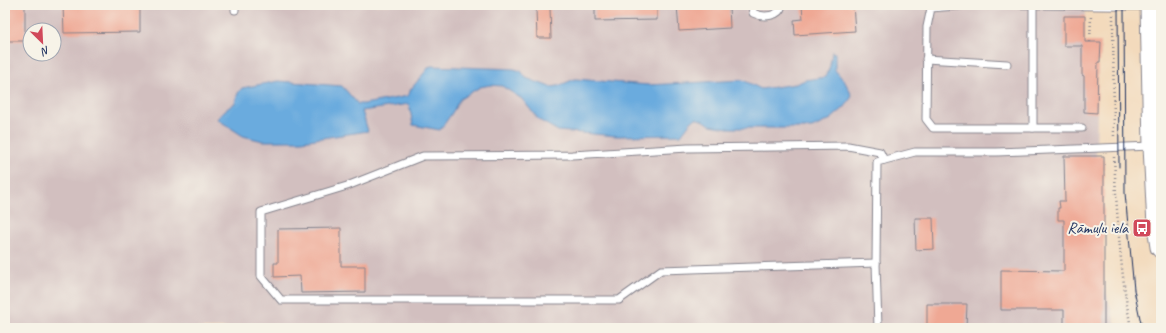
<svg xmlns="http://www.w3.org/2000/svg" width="1166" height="333" font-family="Caveat,sans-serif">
  <rect width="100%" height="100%" fill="#f7f3e8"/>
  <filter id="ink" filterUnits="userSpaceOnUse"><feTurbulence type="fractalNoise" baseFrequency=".025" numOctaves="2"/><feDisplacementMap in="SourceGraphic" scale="8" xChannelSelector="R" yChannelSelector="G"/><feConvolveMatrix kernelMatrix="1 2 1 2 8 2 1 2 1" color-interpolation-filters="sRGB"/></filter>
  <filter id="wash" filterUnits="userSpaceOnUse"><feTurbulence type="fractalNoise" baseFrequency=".012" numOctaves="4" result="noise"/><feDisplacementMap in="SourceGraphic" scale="16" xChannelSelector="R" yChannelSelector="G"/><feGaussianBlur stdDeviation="0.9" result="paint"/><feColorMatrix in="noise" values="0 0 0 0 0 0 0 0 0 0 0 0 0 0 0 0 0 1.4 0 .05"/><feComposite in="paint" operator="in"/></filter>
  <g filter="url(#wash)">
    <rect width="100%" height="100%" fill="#f3dabc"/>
    <!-- industrial -->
    <path fill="#d2bfbf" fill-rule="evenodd" d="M5,5H1084L1085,16V42H1101L1100,62H1098L1096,156H1104V286L1117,328H5ZM30,30H54V54H30Z"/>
    <!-- water -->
    <polygon fill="#6aabde" stroke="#426d9e" points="832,52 835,53 835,70 845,82 852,96 845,107 831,119 812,128 728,128 710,125 706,122 696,118 690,123 681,135 617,136 558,131 539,120 522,99 502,86 490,85 480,87 460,99 452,113 440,130 413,125 409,104 362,111 368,131 302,141 263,141 243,136 217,119 224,111 235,103 238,93 242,88 278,81 342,86 358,104 364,104 408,96 411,89 429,67 431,66 514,69 521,71 526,78 550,87 558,86 575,79 648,85 743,80 761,89 796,84 805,80 826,77 830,66"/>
    <g id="blocks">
      <!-- building -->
      <g fill="#efa894">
        <rect x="5" y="5" width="20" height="36"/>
        <polygon points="63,5 140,5 140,32 64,33"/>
        <polygon points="595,5 657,5 657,20 595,21"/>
        <polygon points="677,5 729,5 730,28 679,31"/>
        <polygon points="802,5 853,5 855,31 795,35 794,20 803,19"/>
        <polygon points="550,8 551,38 537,38 536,9"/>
        <polygon points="1064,16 1085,16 1085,42 1101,42 1100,62 1098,62 1097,113 1084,112 1084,76 1082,75 1082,46 1064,46"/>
        <polygon points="1064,156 1104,156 1104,328 1064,328 1064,310 1001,310 1001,270 1064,271 1064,220 1058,220 1058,208 1060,208 1059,201 1065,201"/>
        <polygon points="915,218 933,218 934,249 916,250"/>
        <polygon points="341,228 341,266 365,266 365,292 301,293 300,276 274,277 274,263 278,263 278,229"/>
        <polygon points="927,304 967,304 966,328 933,328 933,325 927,325"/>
      </g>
    </g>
  </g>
  <g filter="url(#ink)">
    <use href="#blocks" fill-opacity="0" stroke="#87848d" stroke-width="1"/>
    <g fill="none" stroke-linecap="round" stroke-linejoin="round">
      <!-- service casing -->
      <g stroke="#87848d" stroke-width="9">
        <g id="service">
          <polyline points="235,5 235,10"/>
          <path d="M752,5L753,13C763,18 780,17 782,5"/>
          <polyline points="926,59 1007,64"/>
          <polyline points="1033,128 1033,5"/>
          <path d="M1082,128H933L926,119L927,27L931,8C1004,0 1077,8 1149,6"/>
          <polyline points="876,263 661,270 619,300 281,300 261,276 261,212 347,186 423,156 572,155 688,148 848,146 880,152 884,160"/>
          <polyline points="878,328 876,263 877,162 915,152 997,152 1152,146"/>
        </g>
      </g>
      <!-- primary casing -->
      <g stroke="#87848d" stroke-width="23">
        <polyline id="primary" points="1151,5 1154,146 1158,226 1161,247"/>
      </g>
      <!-- path -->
      <g stroke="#87848d" stroke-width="2.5" stroke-dasharray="1 3" stroke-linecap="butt">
        <polyline points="1113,15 1114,138"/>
        <polyline points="1090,42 1091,16"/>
        <path d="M1114,157C1117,214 1120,271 1131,328"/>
      </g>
      <!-- service -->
      <use href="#service" stroke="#fff" stroke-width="7"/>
      <!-- primary -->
      <use href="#primary" stroke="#fff" stroke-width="21"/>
      <!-- tram -->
      <g stroke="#1b2f5e" stroke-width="1">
        <polyline points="1118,5 1119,167"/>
        <polyline points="1124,5 1125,193 1134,290 1142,328"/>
      </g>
    </g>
  </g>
  <!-- icons -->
  <defs>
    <g id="bus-square" transform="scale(1)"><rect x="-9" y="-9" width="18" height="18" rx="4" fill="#d1495b" stroke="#f7f3e8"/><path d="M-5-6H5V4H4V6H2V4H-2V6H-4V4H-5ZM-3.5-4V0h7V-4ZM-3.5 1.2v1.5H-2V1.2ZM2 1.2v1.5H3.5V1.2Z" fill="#fff"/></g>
  </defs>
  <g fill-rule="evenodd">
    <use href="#bus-square" x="1142" y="228"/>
  </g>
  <g text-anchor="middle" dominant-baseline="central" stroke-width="4" stroke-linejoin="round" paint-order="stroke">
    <!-- poi labels -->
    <g font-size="16" fill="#1b2f5e" stroke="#f7f3e8" text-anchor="end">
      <text x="1128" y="228">Rāmuļu iela</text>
    </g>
  </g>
  <!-- margin -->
  <rect width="1166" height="333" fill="none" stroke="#f7f3e8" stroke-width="20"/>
  <!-- north arrow -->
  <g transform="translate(42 42) rotate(156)"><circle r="19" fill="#f7f3e8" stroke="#9fa5b1"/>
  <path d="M0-3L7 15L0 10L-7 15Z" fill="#d1495b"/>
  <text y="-6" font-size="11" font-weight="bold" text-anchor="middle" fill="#1b2f5e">N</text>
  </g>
</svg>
